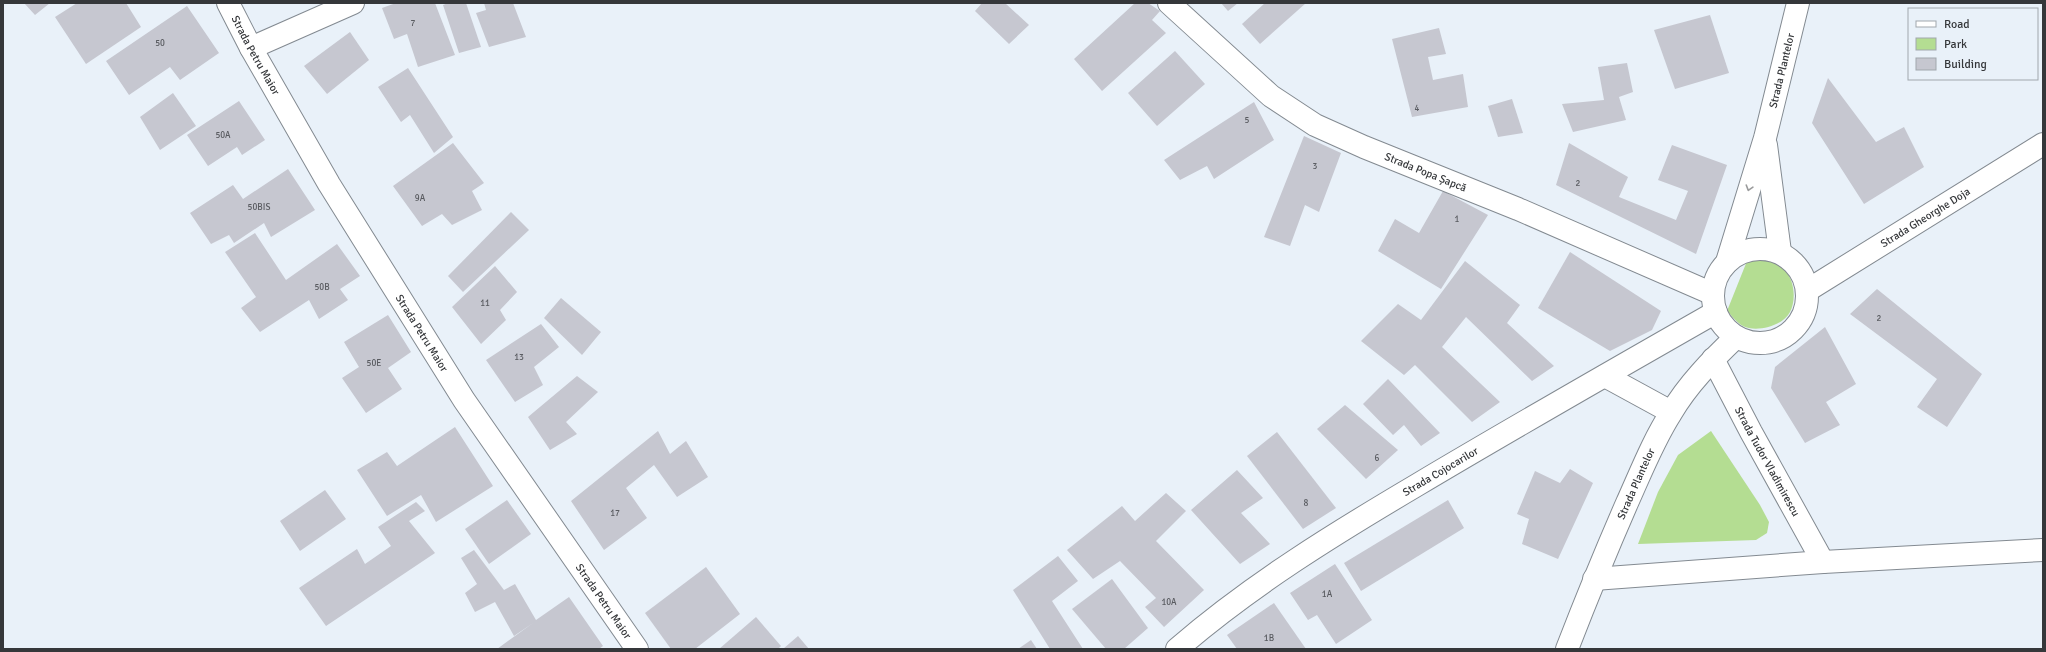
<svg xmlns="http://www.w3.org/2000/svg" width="2046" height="652" font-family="Signika,sans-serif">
  <rect width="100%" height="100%" fill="#e9f1f9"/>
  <!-- green -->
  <g fill="#b4dd92">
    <path d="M1768,260C1772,262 1778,264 1782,267C1794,277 1797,298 1790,312C1783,326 1756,333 1743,326C1737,323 1732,316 1727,311L1747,261Z"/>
    <polygon points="1711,431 1760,505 1769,522 1767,533 1756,540 1638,544 1658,492 1678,455"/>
  </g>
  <!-- building -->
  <g fill="#c6c7d0">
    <polygon points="24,3 50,3 35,15"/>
    <polygon points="77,3 126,3 141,27 86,64 55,17"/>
    <polygon points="396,3 435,3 455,55 418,67 407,34 394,39 382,8"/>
    <polygon points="448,3 466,3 481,47 459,53 443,5"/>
    <polygon points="484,3 513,3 526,37 489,47 476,13 486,10"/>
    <polygon points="982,3 1005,3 1029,25 1009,44 975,11"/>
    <polygon points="1135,3 1148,3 1160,11 1152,20 1166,33 1102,91 1074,59"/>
    <polygon points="1221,3 1238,3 1228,11"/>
    <polygon points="1265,3 1306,3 1260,44 1242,24"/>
    <polygon points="187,6 219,53 180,80 170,67 129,95 106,61"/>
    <polygon points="1710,15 1729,73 1675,89 1654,30"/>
    <polygon points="1439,28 1446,54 1428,57 1433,80 1463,74 1468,107 1412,117 1392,39"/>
    <polygon points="350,32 369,60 327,94 304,66"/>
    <polygon points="1175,51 1205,84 1157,126 1128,93"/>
    <polygon points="1627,63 1633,92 1619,97 1626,120 1573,132 1562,104 1604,100 1598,67"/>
    <polygon points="408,68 453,137 434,153 410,115 401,122 378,87"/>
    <polygon points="1828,78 1876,142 1904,127 1924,167 1864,204 1812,123"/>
    <polygon points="173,93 196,126 160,150 140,117"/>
    <polygon points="1512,99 1523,133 1498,137 1488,106"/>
    <polygon points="239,101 265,140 242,155 237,147 208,166 187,135"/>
    <polygon points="1254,102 1274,140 1214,179 1207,166 1180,180 1164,160"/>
    <polygon points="1304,136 1341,153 1319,212 1305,205 1290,246 1264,237"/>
    <polygon points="453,143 484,183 472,191 482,210 452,225 442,214 422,226 393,186"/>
    <polygon points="1569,143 1628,177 1619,197 1676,220 1688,191 1658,180 1672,145 1727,165 1696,254 1556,185"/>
    <polygon points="288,169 315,210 271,237 264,223 234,243 229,235 211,244 190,213 233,185 243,199"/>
    <polygon points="1443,191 1488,215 1441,289 1378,251 1395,219 1419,233"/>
    <polygon points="511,212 529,230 463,292 448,276"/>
    <polygon points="255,233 286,280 337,244 360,276 340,289 348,300 319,319 309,300 260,332 241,308 256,297 225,252"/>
    <polygon points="1570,252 1661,311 1652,330 1610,351 1538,308"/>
    <polygon points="1465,261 1520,305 1507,323 1554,366 1532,381 1466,317 1442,347 1500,402 1472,422 1415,365 1404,375 1361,341 1398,304 1421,320"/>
    <polygon points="495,266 517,292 500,310 506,320 481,344 452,307"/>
    <polygon points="1877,289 1982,374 1947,427 1917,407 1937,379 1850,314"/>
    <polygon points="561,298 601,332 582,355 544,318"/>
    <polygon points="388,315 411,352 388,368 402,389 366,413 342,378 359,367 344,342"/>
    <polygon points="541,324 559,347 534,367 543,385 515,402 486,360"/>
    <polygon points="1825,327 1856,384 1826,402 1840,425 1805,443 1771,388 1775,367"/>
    <polygon points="577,376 598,392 566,422 577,434 550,450 528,417"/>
    <polygon points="1388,379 1440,433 1421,446 1404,425 1393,435 1363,404"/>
    <polygon points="1345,405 1398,450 1366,479 1317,429"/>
    <polygon points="455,427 493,486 436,522 421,495 387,516 357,470 387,452 397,466"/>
    <polygon points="658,431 670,454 686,441 708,477 677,497 654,465 626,488 647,518 604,550 571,501"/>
    <polygon points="1277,432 1336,508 1303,529 1247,456"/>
    <polygon points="1570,469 1593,483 1558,559 1522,544 1529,519 1517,514 1535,471 1560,483"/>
    <polygon points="1237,470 1263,498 1241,513 1270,544 1240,564 1191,510"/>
    <polygon points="325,490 346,519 300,551 280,521"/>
    <polygon points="1166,493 1186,511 1156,541 1204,590 1164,627 1145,607 1156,598 1120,561 1093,579 1067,550 1122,506 1135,521"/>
    <polygon points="507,500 531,534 489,564 465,529"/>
    <polygon points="1448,500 1464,528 1361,591 1344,563"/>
    <polygon points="416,502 425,511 409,521 435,553 326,626 299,588 357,549 365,564 391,546 378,527"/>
    <polygon points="474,550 504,590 515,584 536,620 569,597 603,646 599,649 497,649 533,623 514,636 495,602 475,612 465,593 477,584 461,558"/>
    <polygon points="1058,556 1078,581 1052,601 1083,649 1050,649 1013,590"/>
    <polygon points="1335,564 1372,620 1336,644 1317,615 1308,620 1290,593"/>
    <polygon points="706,567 740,614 695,649 671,649 645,613"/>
    <polygon points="1112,579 1148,628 1124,649 1106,649 1072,609"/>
    <polygon points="1274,603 1306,649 1237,649 1227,635"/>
    <polygon points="756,617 781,646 778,649 719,649"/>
    <polygon points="798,636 809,649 783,649"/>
    <polygon points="1031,640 1037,649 1018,649"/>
  </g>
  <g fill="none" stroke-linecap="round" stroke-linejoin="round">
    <!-- street casing -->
    <g stroke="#838a91" stroke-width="24">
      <g id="street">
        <path id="s1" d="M228,3L251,48L329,184L464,400L637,649"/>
        <path id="s2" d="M1169,3L1271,96L1315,125L1364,147L1518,209L1713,294"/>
        <polyline points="251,48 353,3"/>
        <polyline points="1766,145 1780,252"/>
        <circle cx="1760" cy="296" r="47"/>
        <path id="s3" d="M1727,262L1765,138L1798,3"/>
        <path id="s4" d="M1808,290L2043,144"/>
        <path id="s5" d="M1713,359L1751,432L1823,562"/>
        <polyline points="1605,376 1671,412"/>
        <polyline points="1594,579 1823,562 2043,550"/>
        <path id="s6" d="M1177,649C1251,585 1334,534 1417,485C1516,426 1616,369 1716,312"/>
        <path id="s7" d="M1567,649C1586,600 1606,551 1627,503C1641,472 1653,441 1671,413C1688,384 1712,360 1736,337"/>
      </g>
    </g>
    <!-- street -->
    <use href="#street" stroke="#fff" stroke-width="22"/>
  </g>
  <!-- one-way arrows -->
  <defs><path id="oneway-chevron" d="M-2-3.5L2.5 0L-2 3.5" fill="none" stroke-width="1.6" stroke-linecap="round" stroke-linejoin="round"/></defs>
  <use stroke="#9a9b9c" href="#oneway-chevron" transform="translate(1749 188) rotate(107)"/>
  <g text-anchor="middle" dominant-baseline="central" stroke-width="3" stroke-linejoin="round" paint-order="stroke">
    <!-- number labels -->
    <g font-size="9" fill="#595b60">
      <text x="413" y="23">7</text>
      <text x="160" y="43">50</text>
      <text x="1417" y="108">4</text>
      <text x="1247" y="120">5</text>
      <text x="223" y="135">50A</text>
      <text x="1315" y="166">3</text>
      <text x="1578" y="183">2</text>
      <text x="420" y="198">9A</text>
      <text x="259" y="207">50BIS</text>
      <text x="1457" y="219">1</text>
      <text x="322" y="287">50B</text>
      <text x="485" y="303">11</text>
      <text x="1879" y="318">2</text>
      <text x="519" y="357">13</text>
      <text x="374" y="363">50E</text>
      <text x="1377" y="458">6</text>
      <text x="1306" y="503">8</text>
      <text x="615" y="513">17</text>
      <text x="1327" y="594">1A</text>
      <text x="1169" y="602">10A</text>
      <text x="1269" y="638">1B</text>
    </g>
    <!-- street labels -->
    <g font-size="11" fill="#35373a" stroke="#e9f1f9">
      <text stroke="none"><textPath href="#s1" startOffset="59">Strada Petru Maior</textPath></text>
      <text stroke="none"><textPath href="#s3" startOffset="199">Strada Plantelor</textPath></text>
      <text stroke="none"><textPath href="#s2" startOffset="311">Strada Popa Șapcă</textPath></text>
      <text stroke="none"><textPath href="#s4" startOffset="138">Strada Gheorghe Doja</textPath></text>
      <text stroke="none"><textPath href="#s1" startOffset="383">Strada Petru Maior</textPath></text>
      <text stroke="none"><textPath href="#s5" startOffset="116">Strada Tudor Vladimirescu</textPath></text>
      <text stroke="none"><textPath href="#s6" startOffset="318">Strada Cojocarilor</textPath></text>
      <text stroke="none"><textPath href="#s7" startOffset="179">Strada Plantelor</textPath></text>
      <text stroke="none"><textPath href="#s1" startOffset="707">Strada Petru Maior</textPath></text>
    </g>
  </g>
  <!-- border -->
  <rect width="2046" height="652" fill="none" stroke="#35373a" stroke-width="8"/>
  <!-- legend -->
  <rect x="1908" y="8" width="130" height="72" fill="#e9f1f9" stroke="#a1a7ad"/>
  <rect x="1916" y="21" width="20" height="6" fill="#ffffff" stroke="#a1a7ad"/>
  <text x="1944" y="28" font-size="12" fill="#35373a">Road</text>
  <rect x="1916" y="38" width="20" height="12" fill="#b4dd92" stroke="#a1a7ad"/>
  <text x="1944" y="48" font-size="12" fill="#35373a">Park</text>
  <rect x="1916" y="58" width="20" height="12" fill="#c6c7d0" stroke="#a1a7ad"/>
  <text x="1944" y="68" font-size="12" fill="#35373a">Building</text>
</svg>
